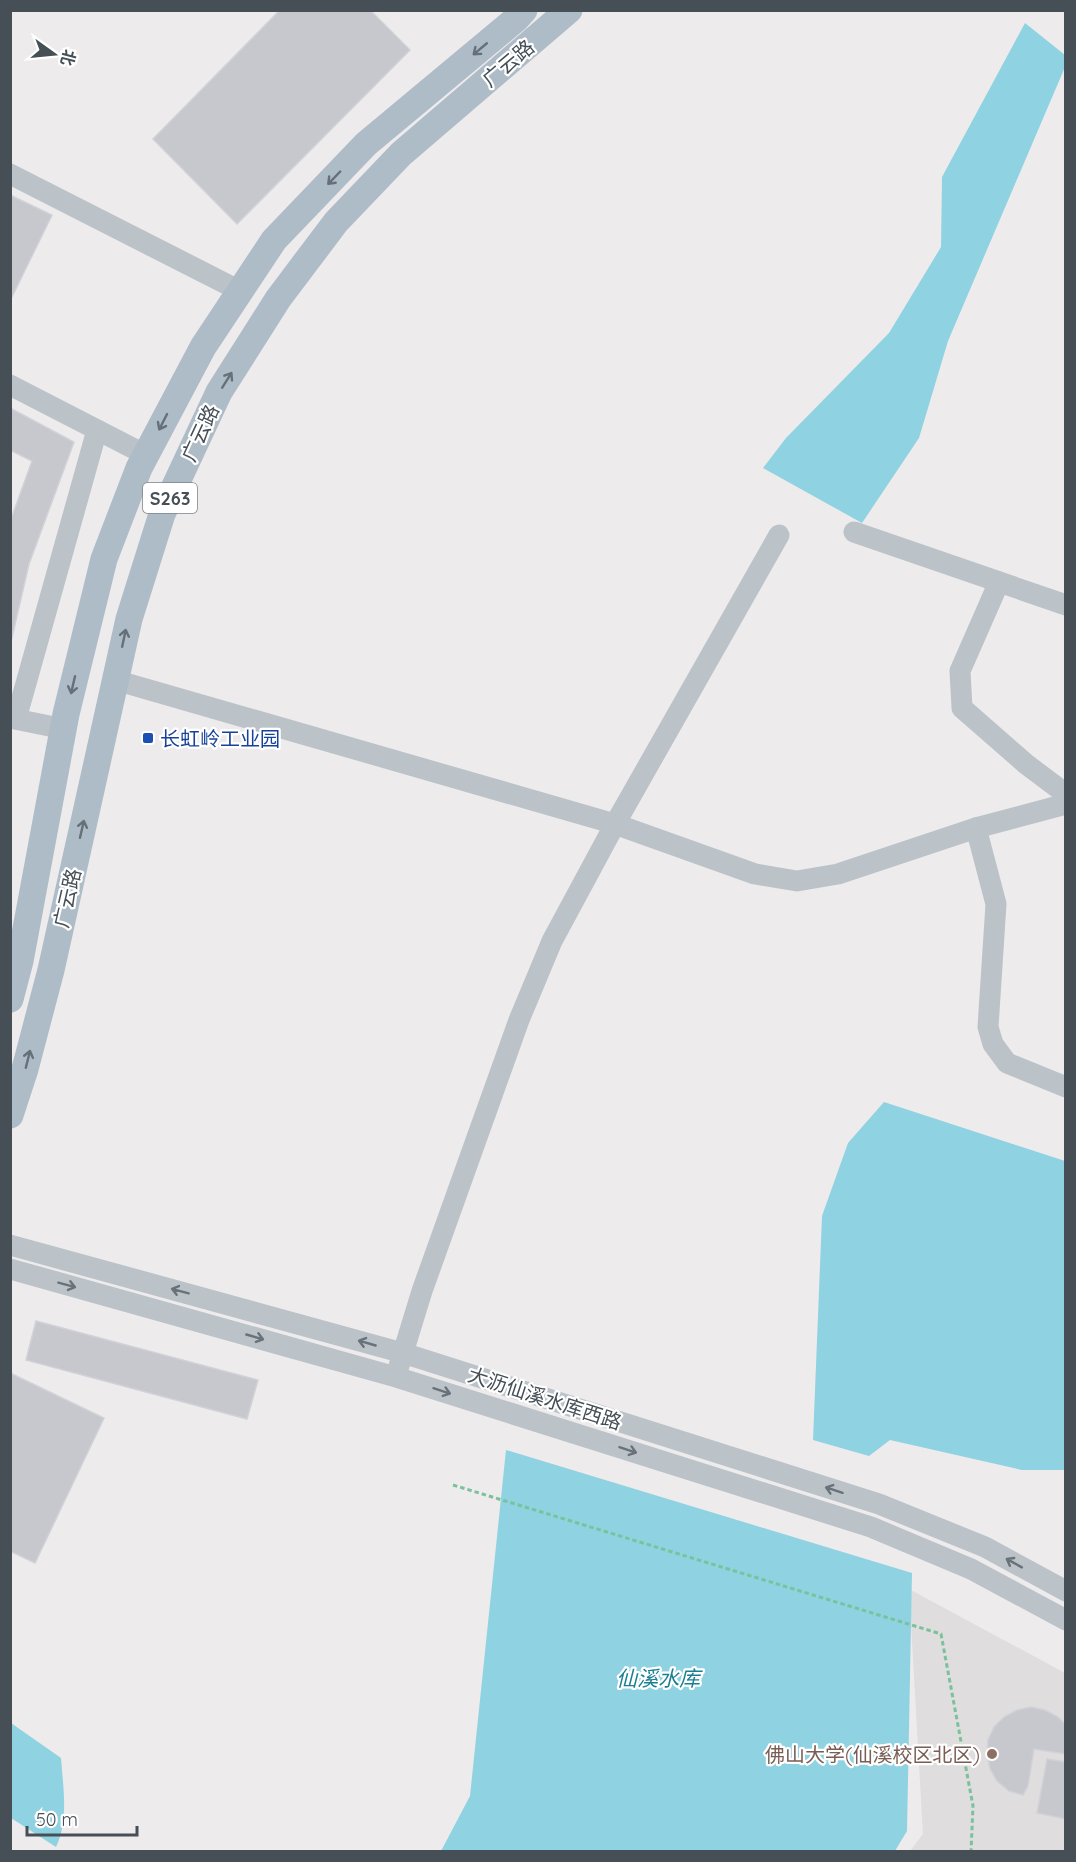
<svg xmlns="http://www.w3.org/2000/svg" width="1076" height="1862" font-family="Quicksand,'Noto Sans SC',sans-serif">
  <rect width="100%" height="100%" fill="#eeebec"/>
  <!-- education -->
  <polygon fill="#dfdddd" points="909,1589 1065,1673 1065,1851 910,1851 923,1834"/>
  <!-- water -->
  <g fill="#8fd2e1">
    <polygon points="1025,23 1065,55 1065,67 948,341 919,438 862,523 763,468 786,438 889,333 941,247 942,177"/>
    <polygon points="884,1102 1065,1161 1065,1470 1022,1470 890,1440 869,1456 813,1440 822,1216 848,1143"/>
    <polygon points="506,1450 912,1573 907,1831 895,1851 441,1851 470,1796"/>
    <path d="M11,1723L61,1758C63,1787 69,1820 56,1847L11,1818Z"/>
  </g>
  <!-- building -->
  <g fill="#c7c8ce" stroke="#d0d2d7" stroke-width="1.5">
    <polygon points="280,10 370,10 410,50 237,224 153,139"/>
    <polygon points="10,195 52,215 10,301"/>
    <polygon points="10,408 74,442 29,564 10,646 10,522 32,461 10,450"/>
    <polygon points="36,1321 258,1380 247,1419 26,1360"/>
    <polygon points="10,1373 104,1418 35,1563 10,1551"/>
    <polygon points="1031,1707 1045,1710 1058,1717 1066,1725 1066,1754 1034,1749 1028,1786 1023,1795 1009,1791 997,1781 990,1769 987,1754 988,1740 994,1727 1004,1717 1017,1710"/>
    <polygon points="1047,1759 1066,1762 1066,1819 1037,1813"/>
  </g>
  <g fill="none" stroke-linecap="round" stroke-linejoin="round">
    <!-- path -->
    <polyline stroke="#7ac29c" stroke-width="3" stroke-dasharray="4.5 3" stroke-linecap="butt" points="453,1485 941,1634 973,1806 971,1852"/>
    <!-- minor -->
    <g stroke="#bbc3c9" stroke-width="21">
      <polyline points="10,174 240,291"/>
      <polyline points="10,385 146,455"/>
      <polyline points="854,532 1066,605"/>
      <polyline points="999,582 960,671 962,708 1026,764 1066,794"/>
      <polyline points="115,680 615,824 755,874 797,881 838,874 976,828 1066,804"/>
      <polyline points="10,718 64,729"/>
      <polyline points="16,719 97,430"/>
      <polyline points="976,828 996,904 988,1027 993,1044 1007,1063 1066,1087"/>
      <polyline points="10,1245 403,1353 879,1504 985,1547 1066,1591"/>
      <polyline points="10,1269 396,1377 871,1527 971,1569 1066,1620"/>
      <polyline points="399,1366 422,1291 519,1020 552,941 615,824 779,535"/>
    </g>
    <!-- major -->
    <g stroke="#aebcc8" stroke-width="27">
      <polyline points="10,999 20,961 66,714 104,559 139,468 203,347 274,240 366,144 516,19 524,10"/>
      <polyline points="10,1115 25,1069 51,970 129,619 162,514 219,392 278,299 336,222 401,154 569,10"/>
    </g>
  </g>
  <!-- one-way arrows -->
  <defs><path id="oneway-shaft" d="M-6 0H5M1.5-3L5.5 0L1.5 3" fill="none" stroke-width="1.6" stroke-linecap="round" stroke-linejoin="round" transform="scale(1.5)"/></defs>
  <g stroke="#657078">
    <use href="#oneway-shaft" transform="translate(480 49) rotate(140)"/>
    <use href="#oneway-shaft" transform="translate(334 178) rotate(134)"/>
    <use href="#oneway-shaft" transform="translate(227 380) rotate(-58)"/>
    <use href="#oneway-shaft" transform="translate(163 422) rotate(117)"/>
    <use href="#oneway-shaft" transform="translate(124 638) rotate(-78)"/>
    <use href="#oneway-shaft" transform="translate(73 685) rotate(103)"/>
    <use href="#oneway-shaft" transform="translate(82 829) rotate(-77)"/>
    <use href="#oneway-shaft" transform="translate(28 1059) rotate(-76)"/>
  </g>
  <g stroke="#697278">
    <use href="#oneway-shaft" transform="translate(67 1285) rotate(15)"/>
    <use href="#oneway-shaft" transform="translate(180 1291) rotate(-165)"/>
    <use href="#oneway-shaft" transform="translate(255 1337) rotate(16)"/>
    <use href="#oneway-shaft" transform="translate(367 1343) rotate(-164)"/>
    <use href="#oneway-shaft" transform="translate(442 1391) rotate(18)"/>
    <use href="#oneway-shaft" transform="translate(628 1450) rotate(18)"/>
    <use href="#oneway-shaft" transform="translate(834 1490) rotate(-162)"/>
    <use href="#oneway-shaft" transform="translate(1014 1563) rotate(-151)"/>
  </g>
  <!-- markers -->
  <rect fill="#1a4fb4" stroke="#fff" stroke-width="2" x="142" y="732" width="12" height="12" rx="3"/>
  <circle fill="#8d6e63" stroke="#fff" stroke-width="2" cx="992" cy="1754" r="6"/>
  <g text-anchor="middle" dominant-baseline="central" stroke-width="4.5" stroke-linejoin="round" paint-order="stroke">
    <!-- shield labels -->
    <rect fill="#fff" stroke="#7e8489" stroke-width="1.5" x="143" y="483" width="54" height="30" rx="4.5"/>
    <g font-size="18" font-weight="bold" fill="#464f56">
      <text x="170" y="498">S263</text>
    </g>
    <!-- street labels -->
    <g font-size="20" fill="#464f56" stroke="#fff">
      <text transform="translate(508 63) rotate(-40)">广云路</text>
      <text transform="translate(200 433) rotate(-65)">广云路</text>
      <text transform="translate(67 898) rotate(-77)">广云路</text>
      <text transform="translate(545 1398) rotate(18)">大沥仙溪水库西路</text>
    </g>
    <!-- transit labels -->
    <g font-size="20" fill="#164399" stroke="#fff" text-anchor="start">
      <text x="160" y="738">长虹岭工业园</text>
    </g>
    <!-- education labels -->
    <g font-size="20" fill="#785e54" stroke="#fff" text-anchor="end">
      <text x="980" y="1754">佛山大学(仙溪校区北区)</text>
    </g>
    <!-- water labels -->
    <g font-size="21" font-style="italic" fill="#1b7f94" stroke="#fff">
      <text x="658" y="1678">仙溪水库</text>
    </g>
  </g>
  <!-- border -->
  <rect width="1076" height="1862" fill="none" stroke="#464f56" stroke-width="24"/>
  <!-- north arrow -->
  <g transform="translate(54 54) rotate(105)" stroke="#ffffff" stroke-width="4.5" paint-order="stroke">
  <path d="M0-4.5L10 22L0 15L-10 22Z" fill="#464f56"/>
  <text y="-9" font-size="16" font-weight="bold" text-anchor="middle" fill="#464f56">北</text>
  </g>
  <!-- scale -->
  <path d="M27 1826v9h110v-9" fill="none" stroke="#464f56" stroke-width="3"/>
  <text x="36" y="1826" font-size="18" fill="#464f56" stroke="#ffffff" stroke-width="4.5" paint-order="stroke">50 m</text>
</svg>
